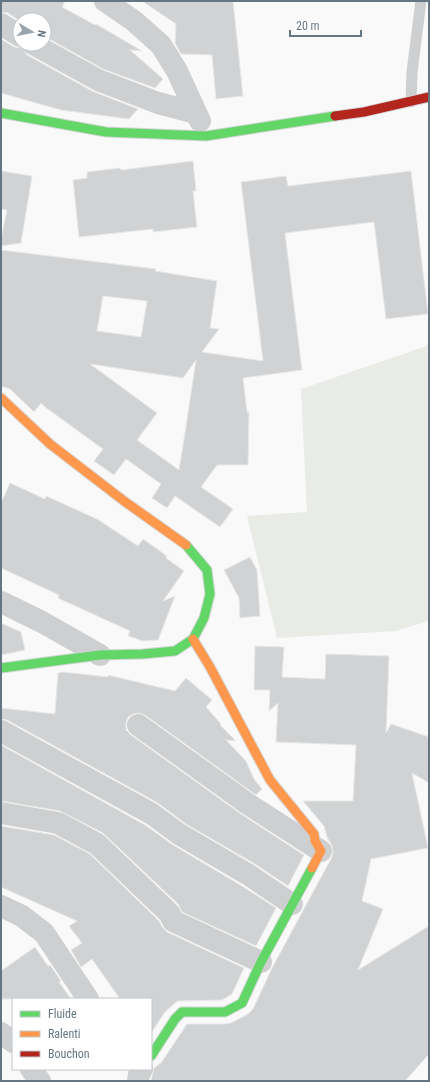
<svg xmlns="http://www.w3.org/2000/svg" width="430" height="1082" font-family="'Roboto Condensed',sans-serif">
  <rect width="100%" height="100%" fill="#f9f9f9"/>
  <!-- green -->
  <polygon fill="#e8ebe6" points="429,343 429,621 395,631 277,638 247,516 307,512 301,389 424,347"/>
  <!-- building -->
  <g fill="#d0d2d3" stroke="#e8e8e8" fill-rule="evenodd">
    <polygon points="1,1 65,1 62,7 95,25 96,24 142,51 130,50 163,79 155,88 103,69 44,36 44,20 20,20 20,21 8,13 1,12"/>
    <polygon points="142,1 233,1 243,96 216,99 212,55 181,54 175,43 176,24"/>
    <polygon points="1,39 14,47 22,48 27,55 92,91 138,109 129,119 61,110 1,93"/>
    <polygon points="193,161 196,191 193,191 197,227 153,232 153,229 79,237 73,180 87,178 87,172 120,168 121,170"/>
    <polygon points="1,171 32,176 21,243 1,246 1,239 7,210 1,209"/>
    <path d="M411,171L428,314L386,319L374,222L285,233L302,370L243,378L247,412H249L248,465H217L201,487L233,509L220,527L175,496L167,508L152,498L161,484L126,459L114,475L94,461L103,449L45,407L41,403L34,412L10,389L1,386V250L156,269L155,271L217,281L210,328L219,329L202,352L263,361L241,182L286,176L288,186ZM103,296L147,301L141,337L97,331ZM196,360L185,433L179,470L137,440L157,413L90,364L183,378Z"/>
    <polygon points="10,483 45,499 46,496 97,519 138,546 143,539 167,556 166,558 184,571 163,601 175,596 158,640 143,641 128,636 130,631 58,598 59,595 1,568 1,503"/>
    <polygon points="250,557 257,570 260,616 240,618 239,598 224,570"/>
    <polygon points="1,623 21,632 25,650 1,655"/>
    <polygon points="255,646 284,647 282,677 325,679 326,654 389,656 386,733 391,724 429,737 429,783 412,773 428,848 371,859 362,901 383,909 358,970 429,926 429,1054 405,1081 151,1081 154,1068 161,1063 187,1024 225,1024 231,1023 248,1014 253,1009 272,968 332,857 333,852 332,846 327,837 324,826 303,801 353,801 356,745 276,742 278,703 269,711 270,690 254,690"/>
    <polygon points="63,672 108,677 108,675 175,691 186,678 212,700 206,707 221,724 220,725 234,739 235,741 226,740 246,761 254,779 262,789 256,795 145,715 139,713 133,714 128,717 126,723 126,730 131,735 241,814 304,855 288,886 255,864 186,824 158,803 7,720 1,719 1,708 55,714 58,673"/>
    <polygon points="1,745 145,825 173,845 242,886 276,908 256,946 182,912 178,904 103,833 60,811 1,801"/>
    <polygon points="1,826 54,835 90,854 159,921 162,927 167,932 244,968 232,994 222,1000 177,1001 165,1012 151,1033 151,999 120,999 92,959 81,967 71,950 82,943 69,926 77,921 1,887"/>
    <polygon points="35,947 48,966 50,965 61,981 59,982 71,999 1,999 1,971"/>
  </g>
  <g fill="none" stroke-linecap="round" stroke-linejoin="round">
    <!-- fast casing -->
    <g stroke="#d5d6d7" stroke-width="11">
      <g id="fast">
        <polyline points="1,113 106,132 206,136 335,116"/>
        <polyline points="1,668 100,655 143,654 175,651 193,639 204,618 210,594 207,570 186,545"/>
        <polyline points="151,1056 175,1019 182,1012 225,1012 242,1003 261,962 312,868"/>
      </g>
    </g>
    <!-- slow casing -->
    <g stroke="#d5d6d7" stroke-width="11">
      <g id="slow">
        <polyline points="1,398 50,444 124,501 186,545"/>
        <polyline points="193,639 210,667 270,780 314,834 315,841 321,851 312,868"/>
      </g>
    </g>
    <!-- jam casing -->
    <g stroke="#d5d6d7" stroke-width="11">
      <polyline id="jam" points="335,116 364,112 429,97"/>
    </g>
    <!-- lane -->
    <polyline stroke="#cecfd0" stroke-width="11" points="411,102 412,72 421,1"/>
    <!-- street -->
    <g stroke="#cecfd0" stroke-width="22">
      <polyline points="105,1 134,21 161,45 177,71 200,121"/>
      <polyline points="1,24 20,36"/>
      <polyline points="33,44 98,80 158,103 196,113"/>
      <polyline points="1,602 42,622 100,655"/>
      <polyline points="138,725 248,804 321,851"/>
      <polyline points="1,731 152,814 179,834 249,875 292,904"/>
      <polyline points="1,813 58,823 97,844 169,913 173,921 261,962"/>
      <polyline points="1,906 22,916 44,933 88,999"/>
      <polyline points="1,1033 13,1042"/>
      <polyline points="31,1069 40,1081"/>
      <polyline points="138,1081 139,1074 142,1069"/>
    </g>
    <!-- fast -->
    <use href="#fast" stroke="#63d668" stroke-width="9"/>
    <!-- slow -->
    <use href="#slow" stroke="#ff974d" stroke-width="9"/>
    <!-- jam -->
    <use href="#jam" stroke="#b3261e" stroke-width="9"/>
  </g>
  <!-- border -->
  <rect width="430" height="1082" fill="none" stroke="#657683" stroke-width="4"/>
  <!-- legend -->
  <rect x="12" y="998" width="140" height="72" fill="#ffffff" stroke="#c1c8cd"/>
  <rect x="20" y="1011" width="20" height="6" fill="#63d668" stroke="#c1c8cd"/>
  <text x="48" y="1018" font-size="12" fill="#657683">Fluide</text>
  <rect x="20" y="1031" width="20" height="6" fill="#ff974d" stroke="#c1c8cd"/>
  <text x="48" y="1038" font-size="12" fill="#657683">Ralenti</text>
  <rect x="20" y="1051" width="20" height="6" fill="#b3261e" stroke="#c1c8cd"/>
  <text x="48" y="1058" font-size="12" fill="#657683">Bouchon</text>
  <!-- north arrow -->
  <g transform="translate(32 32) rotate(100)"><circle r="19" fill="#ffffff" stroke="#c1c8cd"/>
  <path d="M0-3L7 15L0 10L-7 15Z" fill="#99a4ac"/>
  <text y="-6" font-size="11" font-weight="bold" text-anchor="middle" fill="#657683">N</text>
  </g>
  <!-- scale -->
  <path d="M290 30v6h71v-6" fill="none" stroke="#657683" stroke-width="2"/>
  <text x="296" y="30" font-size="12" fill="#657683" stroke="#ffffff" stroke-width="3" paint-order="stroke">20 m</text>
</svg>
